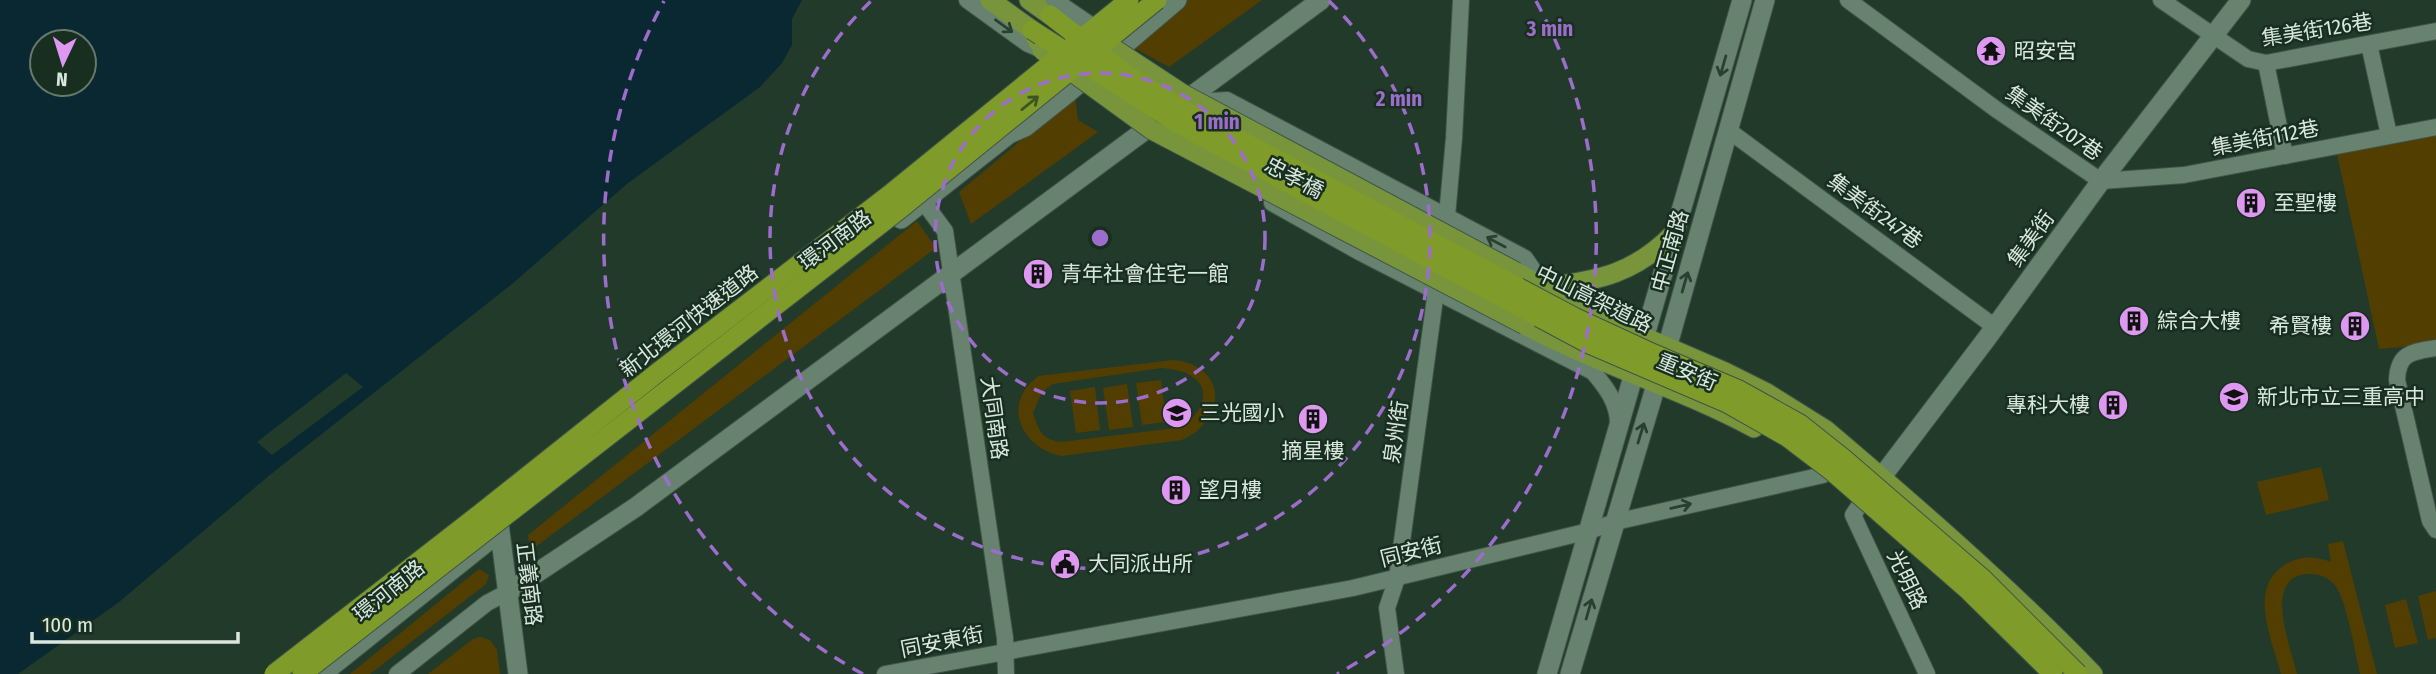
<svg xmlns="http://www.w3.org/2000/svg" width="2436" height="674" font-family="'Fira Sans Condensed','Noto Sans TC',sans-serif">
  <rect width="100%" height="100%" fill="#223a2a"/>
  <!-- green -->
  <g fill="#523e00" fill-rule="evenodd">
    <polygon points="1186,0 1262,0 1169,67 1127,44"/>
    <polygon points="1075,95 1078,120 1098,132 971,224 959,192"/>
    <polygon points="2436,136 2436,344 2379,349 2337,154"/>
    <polygon points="917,221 936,248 530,551 528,535"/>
    <path d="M1173,360C1212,363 1230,397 1201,427C1196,433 1189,436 1182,440L1062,456C1031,451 1005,418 1026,388C1029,384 1034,380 1038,376ZM1161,368C1204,371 1219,396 1183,427L1061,442C1041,439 1039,431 1033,413L1042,392L1053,384Z"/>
    <polygon points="1161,380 1166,422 1142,425 1136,383"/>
    <polygon points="1127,384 1133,427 1109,430 1103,388"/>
    <polygon points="1095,387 1100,430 1076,433 1070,391"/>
    <polygon points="2321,467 2329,500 2266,515 2257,482"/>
    <path d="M2343,541L2377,674H2360C2355,652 2348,608 2338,590C2333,580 2322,574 2311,574C2260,573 2291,647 2297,674H2281C2272,639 2246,585 2288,563C2303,555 2317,557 2331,562L2328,544Z"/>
    <polygon points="479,569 489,575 486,584 370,674 350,674"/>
    <polygon points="2436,591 2436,638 2428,640 2418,596"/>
    <polygon points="2406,599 2418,643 2395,648 2385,605"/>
    <polygon points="480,637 490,640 497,650 500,674 428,674 473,639"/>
  </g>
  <!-- water -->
  <path fill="#092831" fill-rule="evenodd" d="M0,0H802L792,19V45L782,63L760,87L628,183L512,284L271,474L119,602L18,674H0ZM42,42H84V84H42Z"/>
  <!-- pier -->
  <polygon fill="#223a2a" points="346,373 363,387 272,455 257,442"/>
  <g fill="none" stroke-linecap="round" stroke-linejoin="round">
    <!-- minor casing -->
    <g stroke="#3f5447" stroke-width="18">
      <g id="minor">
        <polyline points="967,0 1028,44 1042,50"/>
        <polyline points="1848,0 1997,110 2101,181 2184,175 2436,127"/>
        <polyline points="2161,0 2248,59 2266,63 2436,31"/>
        <polyline points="2369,44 2389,135"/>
        <polyline points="2266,63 2285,156"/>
        <polyline points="1197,102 1227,100 1525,258 1545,287"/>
        <polyline points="1728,130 1995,327"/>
        <polyline points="917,193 945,231 1005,638 1006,674"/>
        <path d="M1272,203L1361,253L1593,372C1606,387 1618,403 1618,424"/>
        <polyline points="1447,216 1454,138 1461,0"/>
        <path d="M2436,348C2413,352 2398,352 2397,380L2430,521L2436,530"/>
        <polyline points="1859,506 1853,515 1927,674"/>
        <polyline points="397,674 487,603 508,592"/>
        <polyline points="885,674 1353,588 1589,531 1615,522 1823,475"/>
        <polyline points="1396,674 1387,608 1397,578 1436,291"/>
      </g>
    </g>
    <!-- tertiary casing -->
    <g stroke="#3f5447" stroke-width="21">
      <g id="tertiary">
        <polyline points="901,219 1009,134 1025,127 1069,92 1177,0"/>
        <polyline points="1871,491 1987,338 2101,181 2241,0"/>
        <polyline points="497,508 518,674"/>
        <polyline points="508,592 636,507 1321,0"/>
        <polyline points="322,674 488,541"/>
      </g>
    </g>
    <!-- secondary casing -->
    <g stroke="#3f5447" stroke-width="21">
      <g id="secondary">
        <polyline points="1547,674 1742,0"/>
        <polyline points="1570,674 1667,348 1765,0"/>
      </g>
    </g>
    <!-- primary casing -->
    <g stroke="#3f5447" stroke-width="21">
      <g id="primary">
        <polyline points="990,0 1032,30 1038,42"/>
        <polyline points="1029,0 1050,15"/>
        <path d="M1516,272L1600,318L1725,372L1767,393L1826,430C1919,509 2009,587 2093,674"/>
        <path d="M1545,287C1599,281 1636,273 1675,232"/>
        <path d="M1525,325C1599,365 1680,388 1754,428"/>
      </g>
    </g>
    <!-- minor -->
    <use href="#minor" stroke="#688270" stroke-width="16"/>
    <!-- tertiary -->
    <use href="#tertiary" stroke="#688270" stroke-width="19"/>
    <!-- secondary -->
    <use href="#secondary" stroke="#688270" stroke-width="19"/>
    <!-- primary -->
    <use href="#primary" stroke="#79953c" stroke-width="19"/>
    <!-- minor-bridge casing -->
    <g stroke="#3f5447" stroke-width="18" stroke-linecap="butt">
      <polyline id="minor-bridge" points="1054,0 1104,34"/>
    </g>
    <!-- primary-bridge casing -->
    <g stroke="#3f5447" stroke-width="21" stroke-linecap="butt">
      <g id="primary-bridge">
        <polyline points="1093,35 1183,94 1516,272"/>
        <polyline points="1042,50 1152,130 1525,325"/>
      </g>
    </g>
    <!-- trunk-bridge casing -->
    <g stroke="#3f5447" stroke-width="21" stroke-linecap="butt">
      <g id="trunk-bridge">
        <polyline points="1050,15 1130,77 1191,114 1574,317 1654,354 1739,390 1800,424 1844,459 1983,579 2078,674"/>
        <polyline points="1032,30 1180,125 1587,343 1727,403 1787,437 1833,472 1967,589 2053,674"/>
        <polyline points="274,674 481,513 657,373 889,195 1129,0"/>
        <polyline points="302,674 900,209 1157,0"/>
      </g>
    </g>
    <!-- minor-bridge -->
    <use href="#minor-bridge" stroke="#688270" stroke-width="16"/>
    <!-- primary-bridge -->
    <use href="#primary-bridge" stroke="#79953c" stroke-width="19"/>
    <!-- trunk-bridge -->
    <use href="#trunk-bridge" stroke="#7f9b2a" stroke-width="19"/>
  </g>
  <!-- one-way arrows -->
  <defs><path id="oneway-shaft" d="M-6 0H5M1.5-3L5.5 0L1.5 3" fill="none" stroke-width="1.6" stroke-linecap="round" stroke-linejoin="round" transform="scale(1.75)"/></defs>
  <g stroke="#284030">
    <use href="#oneway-shaft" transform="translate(1004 26) rotate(36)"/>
    <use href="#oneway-shaft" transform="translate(1723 66) rotate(106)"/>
    <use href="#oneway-shaft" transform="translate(1496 242) rotate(-152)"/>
    <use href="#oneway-shaft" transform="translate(1685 282) rotate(-74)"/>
    <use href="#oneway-shaft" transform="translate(1641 433) rotate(-73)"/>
    <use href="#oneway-shaft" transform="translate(1681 506) rotate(-13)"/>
    <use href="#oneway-shaft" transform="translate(1589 609) rotate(-74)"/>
  </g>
  <use stroke="#3c5524" href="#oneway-shaft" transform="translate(1030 103) rotate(-39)"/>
  <!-- distance rings -->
  <g fill="none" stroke="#9c6dca" stroke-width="3.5" stroke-dasharray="12 9">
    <circle cx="1100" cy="238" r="165"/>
    <path d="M1329 1A330 330 0 1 1 871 1"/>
    <path d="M863 674A496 496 0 0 1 664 1M1536 1A496 496 0 0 1 1337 674"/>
  </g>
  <!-- icons -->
  <defs>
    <g id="temple-disc" transform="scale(1.575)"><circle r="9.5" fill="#de98f2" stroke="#182f20"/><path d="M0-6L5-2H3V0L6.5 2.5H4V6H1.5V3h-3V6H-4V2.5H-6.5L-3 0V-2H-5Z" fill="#111"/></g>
    <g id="building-disc" transform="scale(1.575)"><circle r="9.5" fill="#de98f2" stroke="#182f20"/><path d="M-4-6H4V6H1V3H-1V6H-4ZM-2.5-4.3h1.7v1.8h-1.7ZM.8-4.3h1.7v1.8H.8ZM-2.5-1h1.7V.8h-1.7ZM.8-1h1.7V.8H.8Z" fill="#111"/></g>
    <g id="school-disc" transform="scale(1.575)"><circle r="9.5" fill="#de98f2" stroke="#182f20"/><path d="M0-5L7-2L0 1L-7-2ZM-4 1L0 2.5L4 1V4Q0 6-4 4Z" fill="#111"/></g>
    <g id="civic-disc" transform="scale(1.575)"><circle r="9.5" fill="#de98f2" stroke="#182f20"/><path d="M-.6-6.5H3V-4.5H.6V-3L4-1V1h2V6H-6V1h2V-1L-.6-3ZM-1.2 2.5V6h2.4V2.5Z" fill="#111"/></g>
  </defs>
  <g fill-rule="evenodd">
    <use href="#temple-disc" x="1991" y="51"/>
    <use href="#building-disc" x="2251" y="203"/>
    <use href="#building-disc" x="1038" y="274"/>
    <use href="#building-disc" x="2134" y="321"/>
    <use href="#building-disc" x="2355" y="326"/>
    <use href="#school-disc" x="2234" y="397"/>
    <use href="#building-disc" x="2113" y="405"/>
    <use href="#school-disc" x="1177" y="413"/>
    <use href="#building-disc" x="1313" y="419"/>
    <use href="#building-disc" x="1176" y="490"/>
    <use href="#civic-disc" x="1065" y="564"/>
  </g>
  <g text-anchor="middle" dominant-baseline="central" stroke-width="5" stroke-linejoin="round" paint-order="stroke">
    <!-- street labels -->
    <g font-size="21" fill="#d9e7dd" stroke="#182f20">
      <text transform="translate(2317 30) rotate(-9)">集美街126巷</text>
      <text transform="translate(2054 123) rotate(35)">集美街207巷</text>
      <text transform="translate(2265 138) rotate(-11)">集美街112巷</text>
      <text transform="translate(1294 178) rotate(28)">忠孝橋</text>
      <text transform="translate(1875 211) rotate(36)">集美街247巷</text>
      <text transform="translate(2031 239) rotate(-54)">集美街</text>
      <text transform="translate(835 240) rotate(-37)">環河南路</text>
      <text transform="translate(1670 251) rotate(-74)">中正南路</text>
      <text transform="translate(1594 299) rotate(26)">中山高架道路</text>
      <text transform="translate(689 321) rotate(-38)">新北環河快速道路</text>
      <text transform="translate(1687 372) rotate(23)">重安街</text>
      <text transform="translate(994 418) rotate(82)">大同南路</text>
      <text transform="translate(1396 432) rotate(-82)">泉州街</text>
      <text transform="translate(1411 552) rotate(-14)">同安街</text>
      <text transform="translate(1907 580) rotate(64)">光明路</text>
      <text transform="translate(529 584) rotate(83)">正義南路</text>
      <text transform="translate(389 591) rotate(-39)">環河南路</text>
      <text transform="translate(942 642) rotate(-11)">同安東街</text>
    </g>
    <!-- poi labels -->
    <g font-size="21" fill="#d9e7dd" stroke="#182f20" text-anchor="start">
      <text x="2014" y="51">昭安宮</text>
      <text x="2274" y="203">至聖樓</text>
      <text x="1061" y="274">青年社會住宅一館</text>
      <text x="2157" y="321">綜合大樓</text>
      <text x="2332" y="326" text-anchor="end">希賢樓</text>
      <text x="2257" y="397">新北市立三重高中</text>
      <text x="2090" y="405" text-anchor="end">專科大樓</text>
      <text x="1200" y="413">三光國小</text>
      <text x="1313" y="451" text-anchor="middle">摘星樓</text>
      <text x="1199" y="490">望月樓</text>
      <text x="1088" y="564">大同派出所</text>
    </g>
  </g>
  <circle cx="1100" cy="238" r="10" fill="#9c6dca" stroke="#182f20" stroke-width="3.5"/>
  <g font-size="21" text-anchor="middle" font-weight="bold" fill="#9c6dca" stroke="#182f20" stroke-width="5" stroke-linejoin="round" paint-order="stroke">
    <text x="1550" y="36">3 min</text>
    <text x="1399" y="106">2 min</text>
    <text x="1217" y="129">1 min</text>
  </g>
  <!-- north arrow -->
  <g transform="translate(63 63) rotate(184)"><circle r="33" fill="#182f20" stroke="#65796c" stroke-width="2"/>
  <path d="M0-5L12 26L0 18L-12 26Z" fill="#de98f2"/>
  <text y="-10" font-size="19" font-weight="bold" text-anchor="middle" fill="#d9e7dd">N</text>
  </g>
  <!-- scale -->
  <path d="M32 632v10h206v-10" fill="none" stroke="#d9e7dd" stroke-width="3.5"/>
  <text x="42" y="632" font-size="21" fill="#d9e7dd" stroke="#182f20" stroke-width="5" paint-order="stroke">100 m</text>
</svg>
